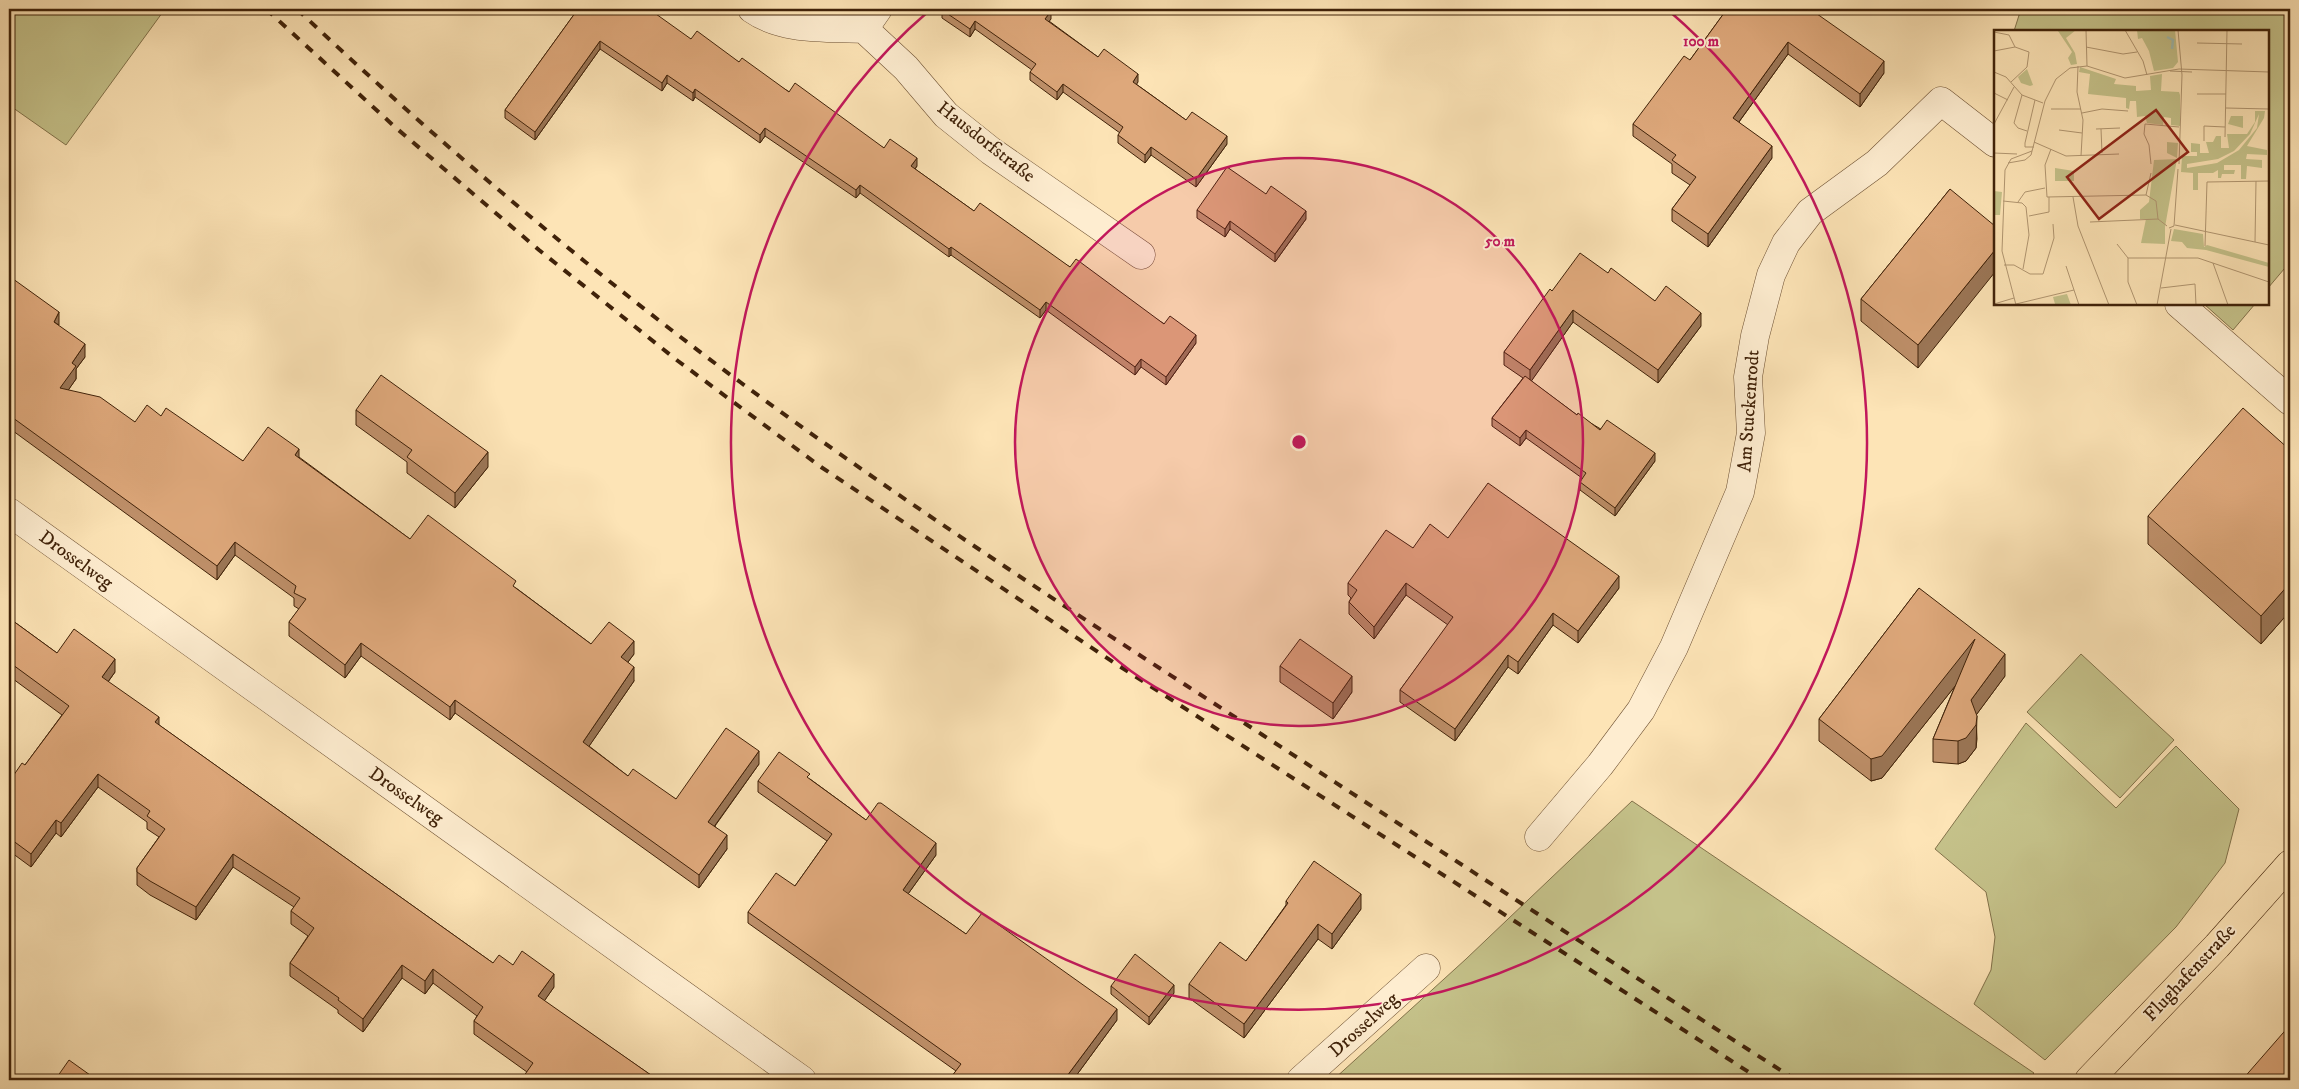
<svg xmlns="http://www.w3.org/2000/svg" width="2299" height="1089" font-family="'IM FELL DW Pica',serif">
  <rect width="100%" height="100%" fill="#fde4b6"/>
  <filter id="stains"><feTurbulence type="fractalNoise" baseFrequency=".004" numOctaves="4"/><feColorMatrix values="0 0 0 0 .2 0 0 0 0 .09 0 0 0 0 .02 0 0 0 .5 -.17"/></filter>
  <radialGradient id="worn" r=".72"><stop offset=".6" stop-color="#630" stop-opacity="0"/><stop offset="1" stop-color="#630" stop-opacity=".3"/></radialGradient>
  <!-- green -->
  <g fill="#c5c28a" stroke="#82724a">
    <polygon points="9,9 165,9 66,145 9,105"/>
    <polygon points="2021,9 2290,9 2290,262 2268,288 2268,31 2014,31"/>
    <polygon points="2204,304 2255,304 2233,330"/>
    <polygon points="2081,654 2174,740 2120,798 2027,712"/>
    <polygon points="2026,723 2116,808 2176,746 2239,809 2225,863 2176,927 2045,1060 1974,1004 1991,970 1995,937 1986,892 1935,849"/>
    <polygon points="1632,801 2034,1073 2027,1080 1333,1080 1466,959"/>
  </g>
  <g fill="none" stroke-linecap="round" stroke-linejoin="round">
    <!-- minor casing -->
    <g stroke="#6f5234" stroke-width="29">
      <g id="minor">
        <path d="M752,9C783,31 827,27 864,29L906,68L946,115L991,151L1141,255"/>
        <polyline points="864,29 878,9"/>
        <polyline points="2179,304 2290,401"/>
        <polyline points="9,512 802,1080"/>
        <polyline points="1539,837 1600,765 1641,710 1674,647 1740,492 1751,433 1748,377 1755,336 1771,275 1786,243 1810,212 1877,163 1941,101 1995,143"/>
        <polyline points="1301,1080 1426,968"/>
      </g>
    </g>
    <!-- major casing -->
    <g stroke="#402209" stroke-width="29">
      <polyline id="major" points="2089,1080 2217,946 2290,864"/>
    </g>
    <!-- minor -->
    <use href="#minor" stroke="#feedd0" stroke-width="28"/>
    <!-- major -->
    <use href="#major" stroke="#fde4b6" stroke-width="28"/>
    <!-- rail -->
    <g stroke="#402209" stroke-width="4" stroke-dasharray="9 9" stroke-linecap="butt">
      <polyline points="266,9 395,127 539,250 678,361 821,467 1113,662 1761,1080"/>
      <path d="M297,9C443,147 597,277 759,396C926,518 1101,630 1275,743C1448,856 1622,969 1796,1080"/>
    </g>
  </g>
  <!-- wall -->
  <g fill="#bf906a" stroke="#402209">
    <polygon points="578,9 691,39 739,62 884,148 917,166 915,169 974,211 1070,267 1196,343 1166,385 1141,367 1135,375 1046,310 1040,318 951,255 949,257 860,193 856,198 765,136 760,143 695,97 693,101 667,83 662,91 600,49 535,140 505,118 505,110"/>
    <polygon points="1727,9 1884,73 1860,107 1788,54 1739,122 1772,158 1708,247 1672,221 1672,209 1690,185 1672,173 1672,164 1633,136 1633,124 1690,60"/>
    <polygon points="942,10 1051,19 1049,21 1098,57 1138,82 1136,84 1186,120 1227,144 1196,187 1151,155 1145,163 1118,143 1118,135 1120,133 1063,92 1057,100 1030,80 1030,72 1032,70 975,29 970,37 942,18"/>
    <polygon points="1950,189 1918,368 1861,321 1861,299"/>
    <polygon points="1266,194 1306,219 1275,262 1230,229 1225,237 1197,218 1197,210"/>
    <polygon points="1608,273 1655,301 1701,326 1658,383 1573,322 1531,381 1577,415 1655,461 1615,516 1580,490 1580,482 1582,478 1526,438 1520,446 1492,426 1492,418 1523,378 1504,365 1504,352 1552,291"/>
    <polygon points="9,276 59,326 85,357 76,369 76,379 68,390 135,422 161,416 243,461 299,457 410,539 516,588 591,644 634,654 628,662 634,681 589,746 628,776 676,799 759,764 715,826 727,849 699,888 455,713 450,720 361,656 345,678 289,636 289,622 299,609 294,606 294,598 235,555 217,580 9,428"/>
    <polygon points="356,410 488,467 455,508 407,473 407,462 356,425"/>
    <polygon points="2290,450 2290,611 2261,644 2148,544 2148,516"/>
    <polygon points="1448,538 1619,588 1578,643 1553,625 1518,674 1508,667 1455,741 1400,702 1400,690 1448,625 1406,595 1374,639 1349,614 1349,602 1351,598 1348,595 1348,583 1413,548"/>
    <polygon points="1919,588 2005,676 1976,715 1977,739 1976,748 1966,761 1958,764 1933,762 1933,739 1955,686 1882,778 1871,781 1819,741 1819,719"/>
    <polygon points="9,618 57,653 115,672 108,682 159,725 493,963 513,965 554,987 544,1001 658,1080 527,1072 474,1034 474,1021 477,1016 433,983 425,994 402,978 363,1032 338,1013 338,1010 290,976 290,963 308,936 291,924 291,911 294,907 233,867 196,920 150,895 137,885 137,868 159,837 147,829 147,822 98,787 61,837 56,833 31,867 12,853 9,857 9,782 25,765 62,715 9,676"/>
    <polygon points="1280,666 1352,692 1333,719 1280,682"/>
    <polygon points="810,779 866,820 936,855 908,894 966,934 1117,1020 1073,1080 952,1080 952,1076 956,1071 748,923 748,912 795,886 827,841 758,792 758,781"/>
    <polygon points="1286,901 1361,909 1332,949 1318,939 1244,1038 1189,998 1189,984 1246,961 1286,905"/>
    <polygon points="1111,986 1174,993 1149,1025 1111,994"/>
  </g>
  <!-- shaded-wall -->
  <g fill="#9b7656" stroke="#402209">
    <polygon points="1051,11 1051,19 1045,27 1045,19"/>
    <polygon points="975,21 975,29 970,37 970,29"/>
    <polygon points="600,41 600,49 535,140 535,132"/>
    <polygon points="1788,42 1788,54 1733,130 1733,118"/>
    <polygon points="1884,61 1884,73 1860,107 1860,94"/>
    <polygon points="1138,74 1138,82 1133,90 1133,82"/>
    <polygon points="667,75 667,83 662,91 662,83"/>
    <polygon points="1063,84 1063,92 1057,100 1057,92"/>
    <polygon points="695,89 695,97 693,101 693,93"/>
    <polygon points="765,128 765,136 760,143 760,135"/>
    <polygon points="1227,136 1227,144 1196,187 1196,179"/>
    <polygon points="1772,146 1772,158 1708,247 1708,234"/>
    <polygon points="1151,147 1151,155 1145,163 1145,155"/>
    <polygon points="917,158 917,166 911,174 911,166"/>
    <polygon points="860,185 860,193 856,198 856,190"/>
    <polygon points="1306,211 1306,219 1275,262 1275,254"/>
    <polygon points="1230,221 1230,229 1225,237 1225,229"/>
    <polygon points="951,247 951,255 949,257 949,249"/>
    <polygon points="1995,250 1995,272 1918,368 1918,345"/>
    <polygon points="1046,302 1046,310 1040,318 1040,310"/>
    <polygon points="1573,310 1573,322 1530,383 1530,370"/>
    <polygon points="59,312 59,325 54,322"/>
    <polygon points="1701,313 1701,326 1658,383 1658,370"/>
    <polygon points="1196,335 1196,343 1166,385 1166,377"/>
    <polygon points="85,344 85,357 76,369 76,379 60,402 60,388 72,363"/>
    <polygon points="1141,359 1141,367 1135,375 1135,367"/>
    <polygon points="1526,430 1526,438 1520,446 1520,438"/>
    <polygon points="299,449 299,463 295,455"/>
    <polygon points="488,452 488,467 455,508 455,493"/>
    <polygon points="1655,453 1655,461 1615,516 1615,508"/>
    <polygon points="235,542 235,555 217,580 217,566"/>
    <polygon points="1619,576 1619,588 1578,643 1578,631"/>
    <polygon points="1406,583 1406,595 1374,639 1374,627"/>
    <polygon points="2290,583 2290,611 2261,644 2261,616"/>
    <polygon points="1553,613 1553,625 1518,674 1518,662"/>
    <polygon points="1975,639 1975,661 1882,778 1871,781 1871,759"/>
    <polygon points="634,641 634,654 621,671 621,657"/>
    <polygon points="361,643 361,656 345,678 345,665"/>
    <polygon points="2005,654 2005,676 1971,722 1971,700"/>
    <polygon points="1508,655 1508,667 1455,741 1455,729"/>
    <polygon points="115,659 115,672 102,690 102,677"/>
    <polygon points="634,667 634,681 583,755 583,742"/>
    <polygon points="1352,676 1352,692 1333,719 1333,703"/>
    <polygon points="455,700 455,713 450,720 450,707"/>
    <polygon points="1977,716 1976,748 1966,761 1958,764 1958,741"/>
    <polygon points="159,717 159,731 155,722"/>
    <polygon points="759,751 759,764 708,835 708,822"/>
    <polygon points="98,774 98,787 61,837 61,823"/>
    <polygon points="56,820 56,833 31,867 31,854"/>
    <polygon points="727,835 727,849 699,888 699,875"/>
    <polygon points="12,840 12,853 9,857 9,844"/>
    <polygon points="936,843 936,855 903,901 903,890"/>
    <polygon points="233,854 233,867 196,920 196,907"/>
    <polygon points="1361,894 1361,909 1332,949 1332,934"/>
    <polygon points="1318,924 1318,939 1244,1038 1244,1024"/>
    <polygon points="402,965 402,978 363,1032 363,1019"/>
    <polygon points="433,969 433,983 425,994 425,981"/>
    <polygon points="554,974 554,987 538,1010 538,996"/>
    <polygon points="1174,985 1174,993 1149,1025 1149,1017"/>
    <polygon points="1117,1009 1117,1020 1073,1080 1064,1080"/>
  </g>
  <!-- building -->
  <g fill="#dea87b" stroke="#402209">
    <polygon points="578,9 649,9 691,39 697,31 739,62 742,58 789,92 795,83 884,148 890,139 917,158 911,166 974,211 980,203 1070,267 1076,259 1164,324 1170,316 1196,335 1166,377 1141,359 1135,367 1046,302 1040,310 951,247 949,249 860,185 856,190 765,128 760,135 695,89 693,93 667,75 662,83 600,41 535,132 505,110"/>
    <polygon points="942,9 1048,9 1051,11 1045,19 1098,57 1104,49 1138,74 1133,82 1186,120 1192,112 1227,136 1196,179 1151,147 1145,155 1118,135 1123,127 1063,84 1057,92 1030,72 1036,64 975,21 970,29 942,10"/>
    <polygon points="1727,9 1810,9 1884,61 1860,94 1788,42 1733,118 1772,146 1708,234 1672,209 1696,177 1672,160 1676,155 1633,124 1684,56 1690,60"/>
    <polygon points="1227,167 1266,194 1271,186 1306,211 1275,254 1230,221 1225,229 1197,210"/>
    <polygon points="1950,189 1995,226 1995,250 1918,345 1861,299"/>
    <polygon points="1580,253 1608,273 1611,268 1655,301 1666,286 1701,313 1658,370 1573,310 1530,370 1504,352 1550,289 1552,291"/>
    <polygon points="9,276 59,312 54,322 85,344 72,363 76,366 60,388 100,397 135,422 147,405 161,416 166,408 243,461 268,427 299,449 295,455 410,539 428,515 516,581 513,586 591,644 609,622 634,641 621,657 634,667 583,742 628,776 633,769 676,799 726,728 759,751 708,822 727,835 699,875 455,700 450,707 361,643 345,665 289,622 306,599 294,593 296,586 235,542 217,566 9,415 9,382 10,381 9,380"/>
    <polygon points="381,375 488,452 455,493 407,457 412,450 356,410"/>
    <polygon points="1525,376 1577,415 1578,413 1600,430 1607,420 1655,453 1615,508 1580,482 1586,473 1526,430 1520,438 1492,418"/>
    <polygon points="2243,408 2290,450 2290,583 2261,616 2148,516"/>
    <polygon points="1488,483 1619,576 1578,631 1553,613 1518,662 1508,655 1455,729 1400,690 1453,617 1406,583 1374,627 1349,602 1357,590 1348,583 1386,530 1413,548 1430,524 1448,538"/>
    <polygon points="1919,588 2005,654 1971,700 1977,716 1976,725 1966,738 1958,741 1933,739 1975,639 1882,756 1871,759 1819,719"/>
    <polygon points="9,618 57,653 74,629 115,659 102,677 159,717 155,722 493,963 499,955 513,965 522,951 554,974 538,996 658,1080 521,1080 533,1063 474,1021 483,1007 433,969 425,981 402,965 363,1019 338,1000 339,998 290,963 314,928 291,911 300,898 233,854 196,907 150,881 137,872 137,868 165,829 147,816 150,811 98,774 61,823 56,820 31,854 12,840 9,844 9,782 22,763 25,765 69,706 9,662"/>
    <polygon points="1300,639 1352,676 1333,703 1280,666"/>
    <polygon points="779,752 810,774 807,777 866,820 878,803 881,803 936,843 903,890 966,934 982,913 1117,1009 1064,1080 959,1080 952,1076 961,1064 748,912 776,873 795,886 832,834 758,781"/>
    <polygon points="1314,861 1361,894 1332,934 1318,924 1244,1024 1189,984 1220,942 1246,961 1288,903 1286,901"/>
    <polygon points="1135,954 1174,985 1149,1017 1111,986"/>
    <polygon points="2290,1025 2290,1080 2242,1080"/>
    <polygon points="69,1060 97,1080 55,1080"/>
  </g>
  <!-- distance rings -->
  <circle cx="1299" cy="442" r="284" fill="#c2185b" fill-opacity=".12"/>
  <g fill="none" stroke="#c2185b" stroke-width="2.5">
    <circle cx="1299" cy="442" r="284"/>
    <path d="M1668 10A568 568 0 1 1 930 10"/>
  </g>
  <g text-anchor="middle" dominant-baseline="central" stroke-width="4" stroke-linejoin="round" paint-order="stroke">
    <!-- street labels -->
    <g font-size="19" fill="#402209" stroke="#feedd0">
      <text transform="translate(986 142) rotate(38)">Hausdorfstraße</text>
      <text transform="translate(1749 411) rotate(-86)">Am Stuckenrodt</text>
      <text transform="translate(76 560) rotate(36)">Drosselweg</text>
      <text transform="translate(406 796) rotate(35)">Drosselweg</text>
      <text transform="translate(2190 973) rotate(-47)">Flughafenstraße</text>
      <text transform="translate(1364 1025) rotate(-42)">Drosselweg</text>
    </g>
  </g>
  <!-- overview -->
  <g transform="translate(1994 30)">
    <rect width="275" height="275" fill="#fde4b6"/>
    <path d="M82,0L72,8L81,23L83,34L77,35L74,28L78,22L64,1ZM143,0H181L184,32L179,38L160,41L155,21L148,8L144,9ZM86,37L122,49L120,54L142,56V61L157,60L156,46L168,44L167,61L185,62L186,65V96L177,95V88L170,87L169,95L153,93L151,86L143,87L142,71H136L135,79L132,78V68L94,64L96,44L85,42ZM33,39L39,55L36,56L27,53L24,47ZM261,81H271L270,88L253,116L273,120V125L253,124L252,129L268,130V138L253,136L252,149H247V135H230V140H241L240,144H228L227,148H224V140L219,143H204V160H199V143L187,142L188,126H203V122H197V113L206,114V123H215L212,112H219L222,106H227V118H235L233,104H253L261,92ZM265,84L263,98L245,120L223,133L193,138V134L224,129L240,121L256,104ZM237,86H249V98L234,94ZM173,112L184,113L183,128L173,123ZM183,129L171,197V214L147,213L152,189H146V180L155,172L160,130ZM61,138L80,141V151H61ZM0,161L8,162L6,185H0ZM180,199L209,204L210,217L213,215L275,233V237L212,220L193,218L188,212L177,211ZM73,264L77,275L61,274L59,267Z" fill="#c5c28a" fill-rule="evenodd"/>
    <path fill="none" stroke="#a0beb3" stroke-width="2.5" d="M173,7L179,10L178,19"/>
    <path fill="none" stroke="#b19671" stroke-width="1" d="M92,0L93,36M131,0L149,31L153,45M184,0L188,45L185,134M0,2L15,5L21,17M203,13L248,14M92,17L129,24L143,22M0,21L21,17L35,22L33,37L17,52M84,36L83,62L89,90L87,126M176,41L198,42M0,42L12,47L28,65L49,73M0,63L14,70M203,64H232M28,65L20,93L24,98L33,101M232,78L275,79M57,79H87M88,83L108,79L134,81M0,94L20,57M102,99L126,98M107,99L108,123M65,100L88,103M231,107L233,0M210,111V96L231,97M40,112L72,126L125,124M40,117H31V113L41,70M57,119L51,135L53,167L152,165L162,171L164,189L173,196M0,123L23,124M14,133L31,130L37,125L51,71L62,49L76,38L93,36L131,48L185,39L275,42M157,134L155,115L150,104L151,94L185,97M152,165L157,143M79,167L84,196L115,275M9,171L28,173L32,177L35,205L29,239M24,172L31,162L51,158M35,186L55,182V167M96,192L164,189M181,195L275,215M175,198L180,196L184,139M261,212L262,151M123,214L134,228H204L275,252M211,216L213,152L275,151M134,228V252L143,275M219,233L234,275M10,235H20L36,244H49L60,208L59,194M72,236L85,275M167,258L201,254L202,275M0,274L20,268M22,274L80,260M22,275L8,221L11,140L17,129L38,121M163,275L177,199"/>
    <path fill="#8f2418" fill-opacity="0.15" stroke="#8f2418" stroke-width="2.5" d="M162,80L194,122L105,189L73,147Z"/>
    <rect width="275" height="275" fill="none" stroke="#402209" stroke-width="2.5"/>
  </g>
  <circle cx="1299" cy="442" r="8" fill="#c2185b" stroke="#feedd0" stroke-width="2.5"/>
  <g font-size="15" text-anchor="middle" font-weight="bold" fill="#c2185b" stroke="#feedd0" stroke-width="4" stroke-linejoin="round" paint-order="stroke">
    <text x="1701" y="46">100 m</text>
    <text x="1500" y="246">50 m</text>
  </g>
  <!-- margin -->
  <rect width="2299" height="1089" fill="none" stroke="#fde4b6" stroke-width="30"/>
  <rect x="10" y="10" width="2279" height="1069" fill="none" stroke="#402209" stroke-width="2.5"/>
  <rect x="15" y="15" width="2269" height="1059" fill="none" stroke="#402209"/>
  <rect width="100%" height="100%" filter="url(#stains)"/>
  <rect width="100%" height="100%" fill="url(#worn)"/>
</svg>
